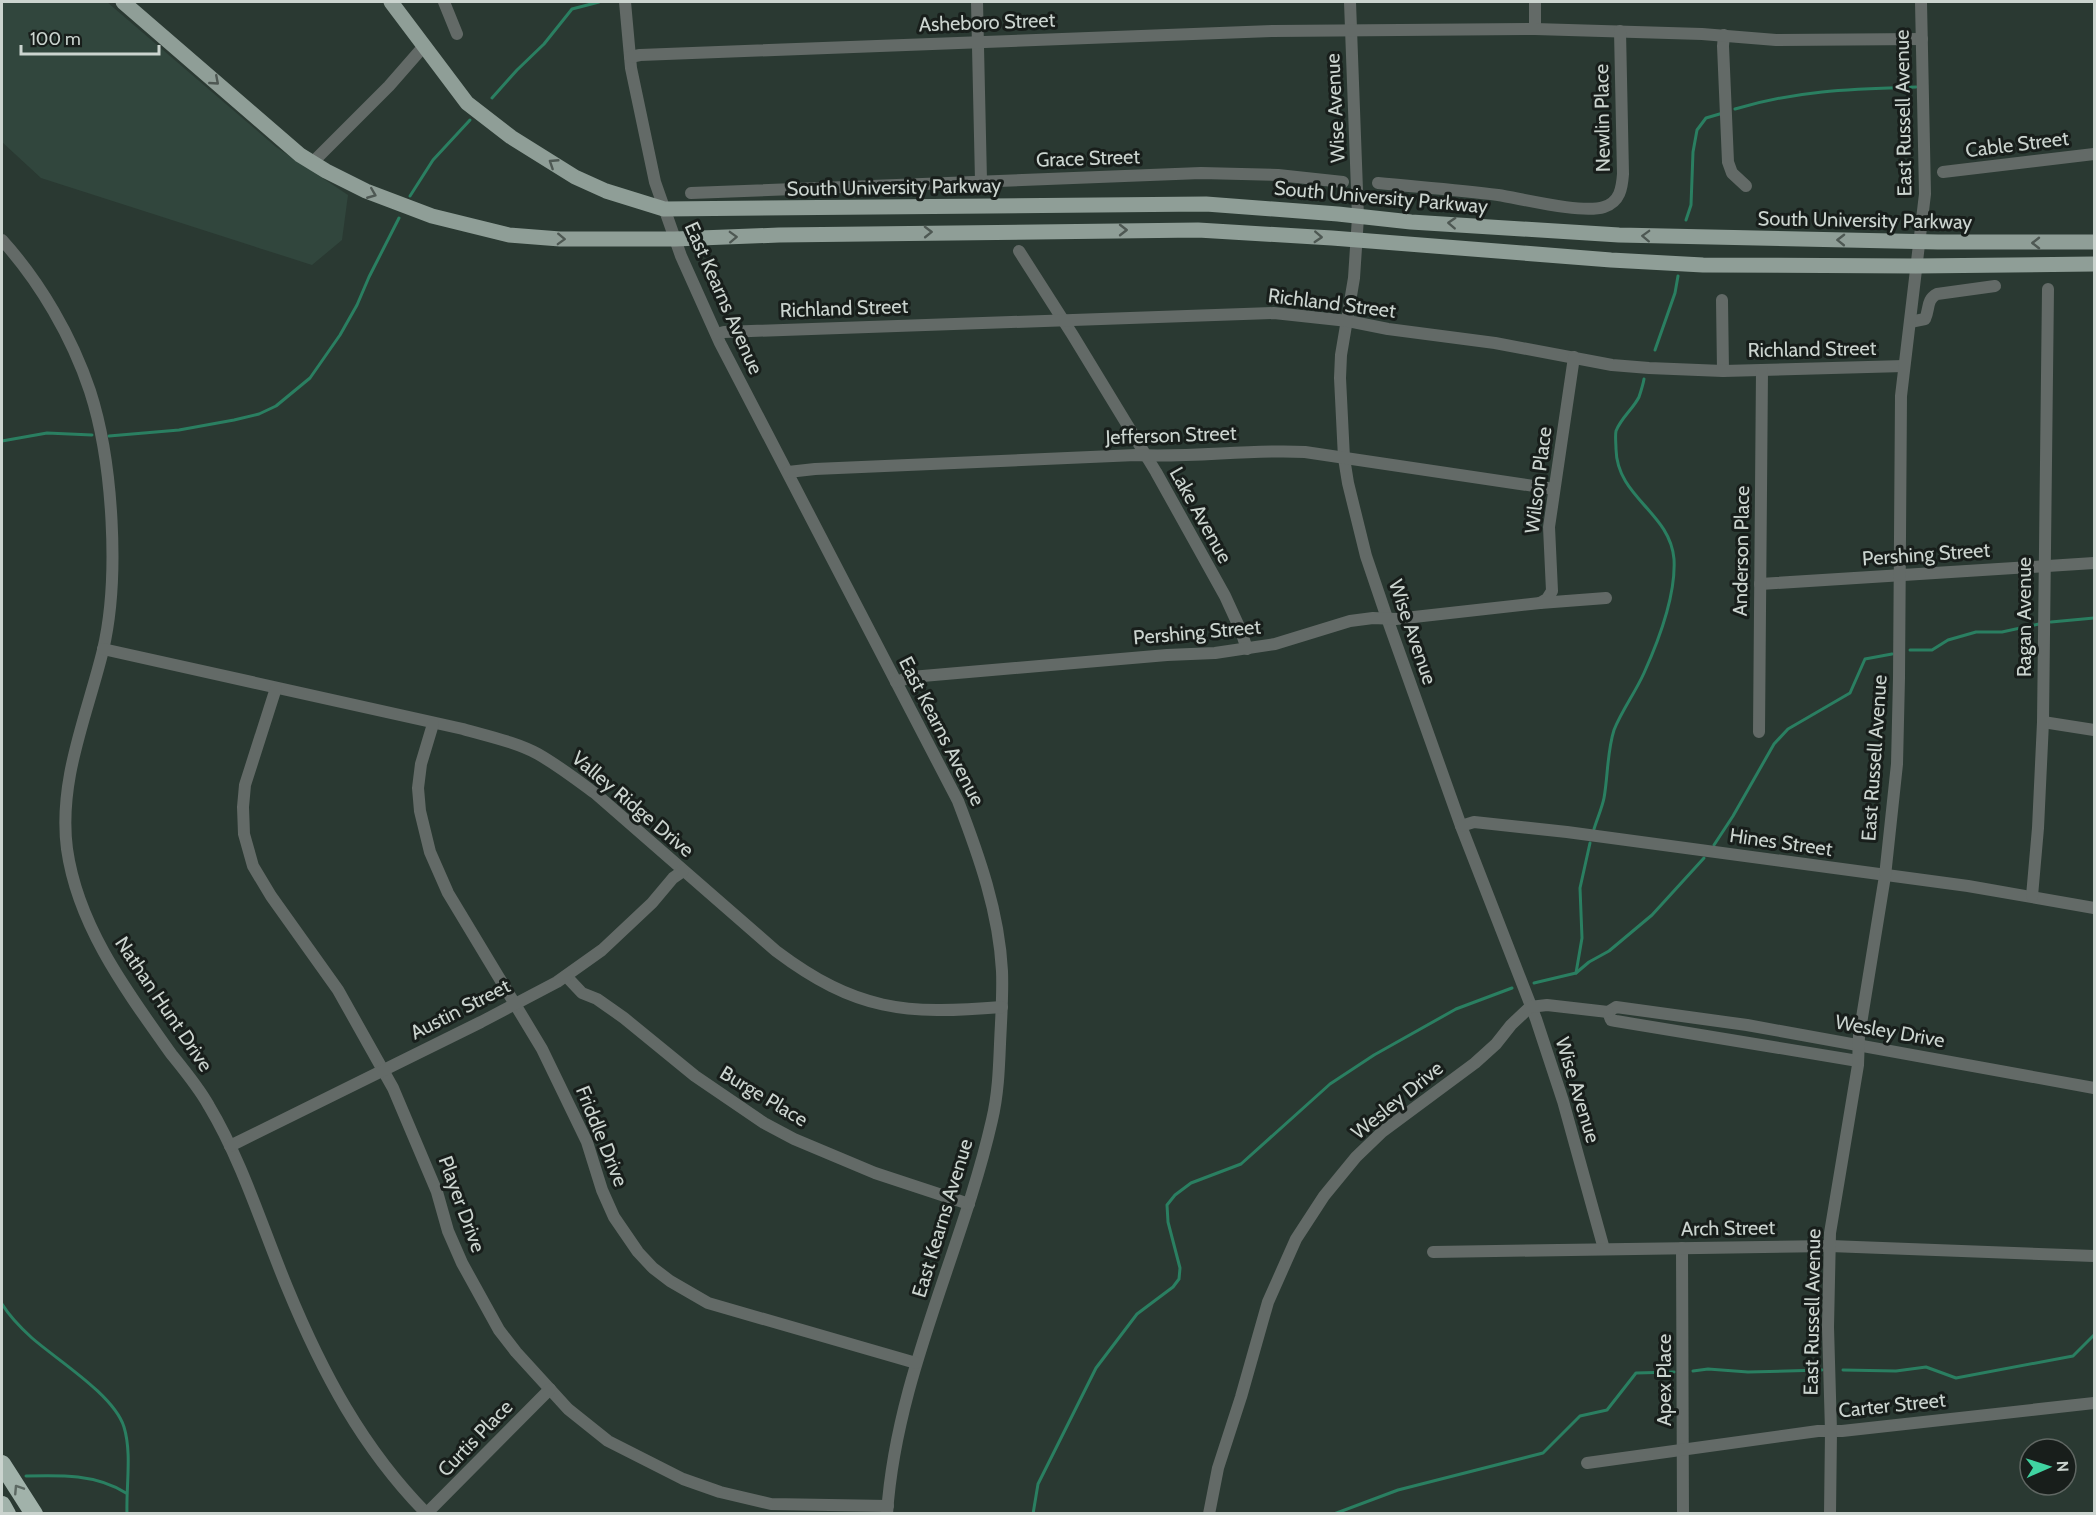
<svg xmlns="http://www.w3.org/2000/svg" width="2096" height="1515" font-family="Cabin,sans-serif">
  <rect width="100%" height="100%" fill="#2a3932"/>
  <!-- built -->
  <polygon fill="#31463d" points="2,2 107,2 276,147 348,195 342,240 312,265 41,178 2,142"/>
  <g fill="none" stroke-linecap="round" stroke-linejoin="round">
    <!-- stream -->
    <g stroke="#2a7f61" stroke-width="3">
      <polyline points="492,98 517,70 544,44 572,9 599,2"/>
      <path d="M1735,109C1799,90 1850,89 1916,87"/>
      <polyline points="410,196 433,160 470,120"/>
      <polyline points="1686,220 1691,205 1693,152 1697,130 1706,118 1723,113"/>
      <polyline points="1655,350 1675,293 1678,276"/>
      <polyline points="109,436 179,430 234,420 259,414 276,406 310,378 340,335 357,305 369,277 399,218"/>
      <polyline points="2,441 47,433 92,435"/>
      <polyline points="2051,622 2094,618"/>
      <polyline points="1910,650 1932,650 1948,640 1976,632 2002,632 2039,624"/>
      <path d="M1594,829C1597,819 1602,808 1604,798C1608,776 1607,752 1614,730C1622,710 1635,693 1644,673C1658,642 1676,594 1674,559C1670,512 1617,498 1616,449C1616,444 1615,436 1616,431C1621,418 1633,409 1639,397C1641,391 1643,385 1644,379"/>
      <polyline points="1714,845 1733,816 1774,744 1788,729 1850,693 1865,659 1892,654"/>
      <polyline points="1576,973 1582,938 1580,888 1590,843"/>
      <polyline points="1534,983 1576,973 1589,962 1609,951 1652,915 1704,858"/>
      <path d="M2,1304C10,1317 21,1328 32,1338C57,1360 114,1395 124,1427C132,1453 126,1486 127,1514"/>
      <polyline points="1843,1370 1896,1371 1926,1367 1956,1378 2073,1356 2094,1335"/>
      <polyline points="1693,1371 1708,1369 1748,1372 1822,1370"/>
      <path d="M26,1476C61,1475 96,1474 126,1493"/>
      <polyline points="1033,1514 1038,1484 1096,1368 1137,1314 1173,1287 1179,1279 1180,1268 1168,1222 1167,1205 1175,1195 1191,1183 1241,1164 1330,1084 1374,1055 1456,1009 1512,988"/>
      <polyline points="1334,1514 1398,1490 1543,1453 1580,1416 1607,1410 1636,1373 1674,1372"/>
    </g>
    <!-- minor -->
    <g stroke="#636a67" stroke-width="12">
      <polyline points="444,2 457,34"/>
      <path d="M625,2L631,68L655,182L681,256L720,343L958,801C979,856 999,912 1002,971C1003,995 1001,1020 1000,1044C999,1069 998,1095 992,1120C962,1252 896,1377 887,1514"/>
      <polyline points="977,2 981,181"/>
      <polyline points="1350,2 1358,217 1354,278 1341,355 1340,378 1344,458 1348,483 1366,556 1387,618 1461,826 1536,1019 1563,1101 1604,1249"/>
      <polyline points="1535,2 1535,29"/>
      <polyline points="1724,35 1723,46 1728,162 1732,173 1746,186"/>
      <polyline points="630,57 640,55 1273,31 1535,29 1702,34 1776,40 1922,39"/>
      <polyline points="313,162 389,86 424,46"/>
      <polyline points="1943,172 2094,154"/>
      <path d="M1378,183C1418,187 1458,190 1498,195C1523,199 1582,214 1604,207C1620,202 1622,188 1623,174L1620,31"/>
      <polyline points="691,193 1201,173 1278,175 1343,182"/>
      <path d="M2,240C40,282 72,337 90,391C113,462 120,578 103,650C87,716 58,780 67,849C78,927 128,993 172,1055C185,1071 199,1088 209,1106C243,1163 262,1227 287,1287C322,1372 362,1448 427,1514"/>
      <polyline points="1019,251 1072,334 1156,472 1225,596 1241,631 1247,649"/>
      <polyline points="1722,300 1723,371"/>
      <path d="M1910,322L1925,319C1930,308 1926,300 1937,294L1995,286"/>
      <polyline points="717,334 724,332 1274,313 1348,321 1388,329 1495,343 1612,365 1649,368 1723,371 1904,366"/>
      <path d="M788,472L815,469L1136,455C1192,458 1249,449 1305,452L1554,489"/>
      <polyline points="1760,584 2094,563"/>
      <polyline points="1540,603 1547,599 1552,591 1549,527 1574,357"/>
      <path d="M103,649L463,729C487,736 516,742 538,754C559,766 577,780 596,794L776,951C856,1011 905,1015 1002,1007"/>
      <polyline points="896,682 911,677 1167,655 1215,653 1275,644 1350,621 1373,618 1396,619 1540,603 1606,598"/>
      <polyline points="276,688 245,785 243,807 244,834 253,866 271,896 338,990 393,1088 437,1192 448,1231 462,1263 499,1330 516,1352 568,1409 608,1441 683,1479 720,1492 771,1504 888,1506"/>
      <polyline points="2043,722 2094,730"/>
      <polyline points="433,724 421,764 418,788 420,811 430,852 448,893 542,1049 587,1142 602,1190 614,1217 638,1252 653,1268 670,1281 708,1303 916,1363"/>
      <polyline points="1759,732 1762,370"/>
      <polyline points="1461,826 1474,822 1567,832 1968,886 2094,908"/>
      <polyline points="2032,896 2038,828 2043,722 2048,289"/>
      <polyline points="566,976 582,993 597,999 624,1018 695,1076 764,1123 794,1139 875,1173 969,1204"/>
      <polyline points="1858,1061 1616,1021 1611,1020 1608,1012 1616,1007 1747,1025 2094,1088"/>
      <polyline points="230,1146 481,1022 557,982 602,950 652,903 673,878 683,871"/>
      <polyline points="1682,1248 1683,1514"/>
      <polyline points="1433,1252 1830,1246 2094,1256"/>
      <polyline points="1587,1463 1818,1431 1842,1431 2094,1403"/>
      <polyline points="427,1513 550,1389"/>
      <polyline points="1209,1514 1218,1468 1241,1397 1268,1302 1296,1239 1324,1196 1356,1157 1382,1132 1475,1063 1496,1044 1511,1025 1530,1007 1547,1005 1608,1012"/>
      <polyline points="1830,1514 1831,1431 1828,1327 1830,1233 1858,1065 1859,1036 1885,876 1897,764 1899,678 1901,396 1925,194 1921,2"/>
    </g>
    <!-- major -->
    <g stroke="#8f9e97" stroke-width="15">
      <polyline points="123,2 300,155 326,171 366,191 432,216 509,235 560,239 675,239 779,235 1198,230 1332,238 1611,260 1703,265 1916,266 2094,264"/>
      <polyline points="391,2 467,103 511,137 575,177 606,191 664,209 1206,204 1338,214 1411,222 1619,235 1938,242 2094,242"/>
    </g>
    <!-- highway -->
    <g stroke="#a1b2aa" stroke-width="18">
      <polyline points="2,1464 34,1514"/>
      <polyline points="2,1505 7,1514"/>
    </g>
  </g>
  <!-- one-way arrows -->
  <defs><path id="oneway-chevron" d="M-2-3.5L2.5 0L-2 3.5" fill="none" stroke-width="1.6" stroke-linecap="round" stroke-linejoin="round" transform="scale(1.5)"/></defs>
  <g stroke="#4e5853">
    <use href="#oneway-chevron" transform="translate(215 81) rotate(41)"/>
    <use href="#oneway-chevron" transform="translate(553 163) rotate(-147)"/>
    <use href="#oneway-chevron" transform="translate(372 194) rotate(22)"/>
    <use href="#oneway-chevron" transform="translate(1452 223) rotate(-177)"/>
    <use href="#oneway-chevron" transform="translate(1123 230)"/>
    <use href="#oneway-chevron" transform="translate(928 232) rotate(-1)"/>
    <use href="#oneway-chevron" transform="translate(1646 236) rotate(-178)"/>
    <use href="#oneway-chevron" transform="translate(733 237) rotate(-2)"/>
    <use href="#oneway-chevron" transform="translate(1318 237) rotate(3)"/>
    <use href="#oneway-chevron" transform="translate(561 239) rotate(2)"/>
    <use href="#oneway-chevron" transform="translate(1841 240) rotate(-179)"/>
    <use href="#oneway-chevron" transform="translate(2036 243) rotate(180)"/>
  </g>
  <use stroke="#5c6862" href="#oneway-chevron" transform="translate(18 1489) rotate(-123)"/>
  <g text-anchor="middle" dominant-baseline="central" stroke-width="6" stroke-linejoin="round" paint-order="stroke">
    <!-- street labels -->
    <g font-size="20" fill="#cbd4cf" stroke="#181e1b">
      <text transform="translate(987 22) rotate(-2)">Asheboro Street</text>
      <text transform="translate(1335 108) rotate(-93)">Wise Avenue</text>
      <text transform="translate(1903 113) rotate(-91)">East Russell Avenue</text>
      <text transform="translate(1602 118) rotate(-91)">Newlin Place</text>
      <text transform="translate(2017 144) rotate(-7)">Cable Street</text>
      <text transform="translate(1088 158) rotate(-2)">Grace Street</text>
      <text transform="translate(894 187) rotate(-1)">South University Parkway</text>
      <text transform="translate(1381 197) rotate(5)">South University Parkway</text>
      <text transform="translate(1865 220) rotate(1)">South University Parkway</text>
      <text transform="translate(724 298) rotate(66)">East Kearns Avenue</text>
      <text transform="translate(1332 303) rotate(7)">Richland Street</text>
      <text transform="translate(844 308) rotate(-2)">Richland Street</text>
      <text transform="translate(1812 349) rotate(-1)">Richland Street</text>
      <text transform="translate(1171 435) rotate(-2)">Jefferson Street</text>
      <text transform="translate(1538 480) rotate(-83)">Wilson Place</text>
      <text transform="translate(1201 515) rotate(61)">Lake Avenue</text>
      <text transform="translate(1741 551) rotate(-89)">Anderson Place</text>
      <text transform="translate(1926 554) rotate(-4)">Pershing Street</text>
      <text transform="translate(2024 617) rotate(-90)">Ragan Avenue</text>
      <text transform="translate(1197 632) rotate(-5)">Pershing Street</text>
      <text transform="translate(1413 632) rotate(71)">Wise Avenue</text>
      <text transform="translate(942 731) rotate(63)">East Kearns Avenue</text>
      <text transform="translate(1874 758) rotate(-86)">East Russell Avenue</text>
      <text transform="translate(633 804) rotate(40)">Valley Ridge Drive</text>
      <text transform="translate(1781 842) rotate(8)">Hines Street</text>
      <text transform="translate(164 1004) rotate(56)">Nathan Hunt Drive</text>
      <text transform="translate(460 1009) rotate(-27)">Austin Street</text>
      <text transform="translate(1890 1031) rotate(10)">Wesley Drive</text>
      <text transform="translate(1578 1090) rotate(73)">Wise Avenue</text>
      <text transform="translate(764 1096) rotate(31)">Burge Place</text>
      <text transform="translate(1397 1100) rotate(-39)">Wesley Drive</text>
      <text transform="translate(602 1136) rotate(68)">Friddle Drive</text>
      <text transform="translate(462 1204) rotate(70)">Player Drive</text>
      <text transform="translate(942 1218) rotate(-73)">East Kearns Avenue</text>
      <text transform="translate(1728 1228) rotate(-1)">Arch Street</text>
      <text transform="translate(1812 1312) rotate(-89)">East Russell Avenue</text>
      <text transform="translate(1664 1380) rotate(-90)">Apex Place</text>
      <text transform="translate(1892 1405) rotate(-6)">Carter Street</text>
      <text transform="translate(475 1438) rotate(-46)">Curtis Place</text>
    </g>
  </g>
  <!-- border -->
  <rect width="2096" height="1515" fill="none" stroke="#cbd4cf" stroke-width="6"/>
  <!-- north arrow -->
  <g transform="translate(2048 1467) rotate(87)"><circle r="28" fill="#181e1b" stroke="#606763" stroke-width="1.5"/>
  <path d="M0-4.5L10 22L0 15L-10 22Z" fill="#40d4a1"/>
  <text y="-9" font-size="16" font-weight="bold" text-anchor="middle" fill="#cbd4cf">N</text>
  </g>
  <!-- scale -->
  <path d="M21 45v9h138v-9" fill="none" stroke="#cbd4cf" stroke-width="3"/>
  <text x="30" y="45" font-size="18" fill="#cbd4cf" stroke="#181e1b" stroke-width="4.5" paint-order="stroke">100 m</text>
</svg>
